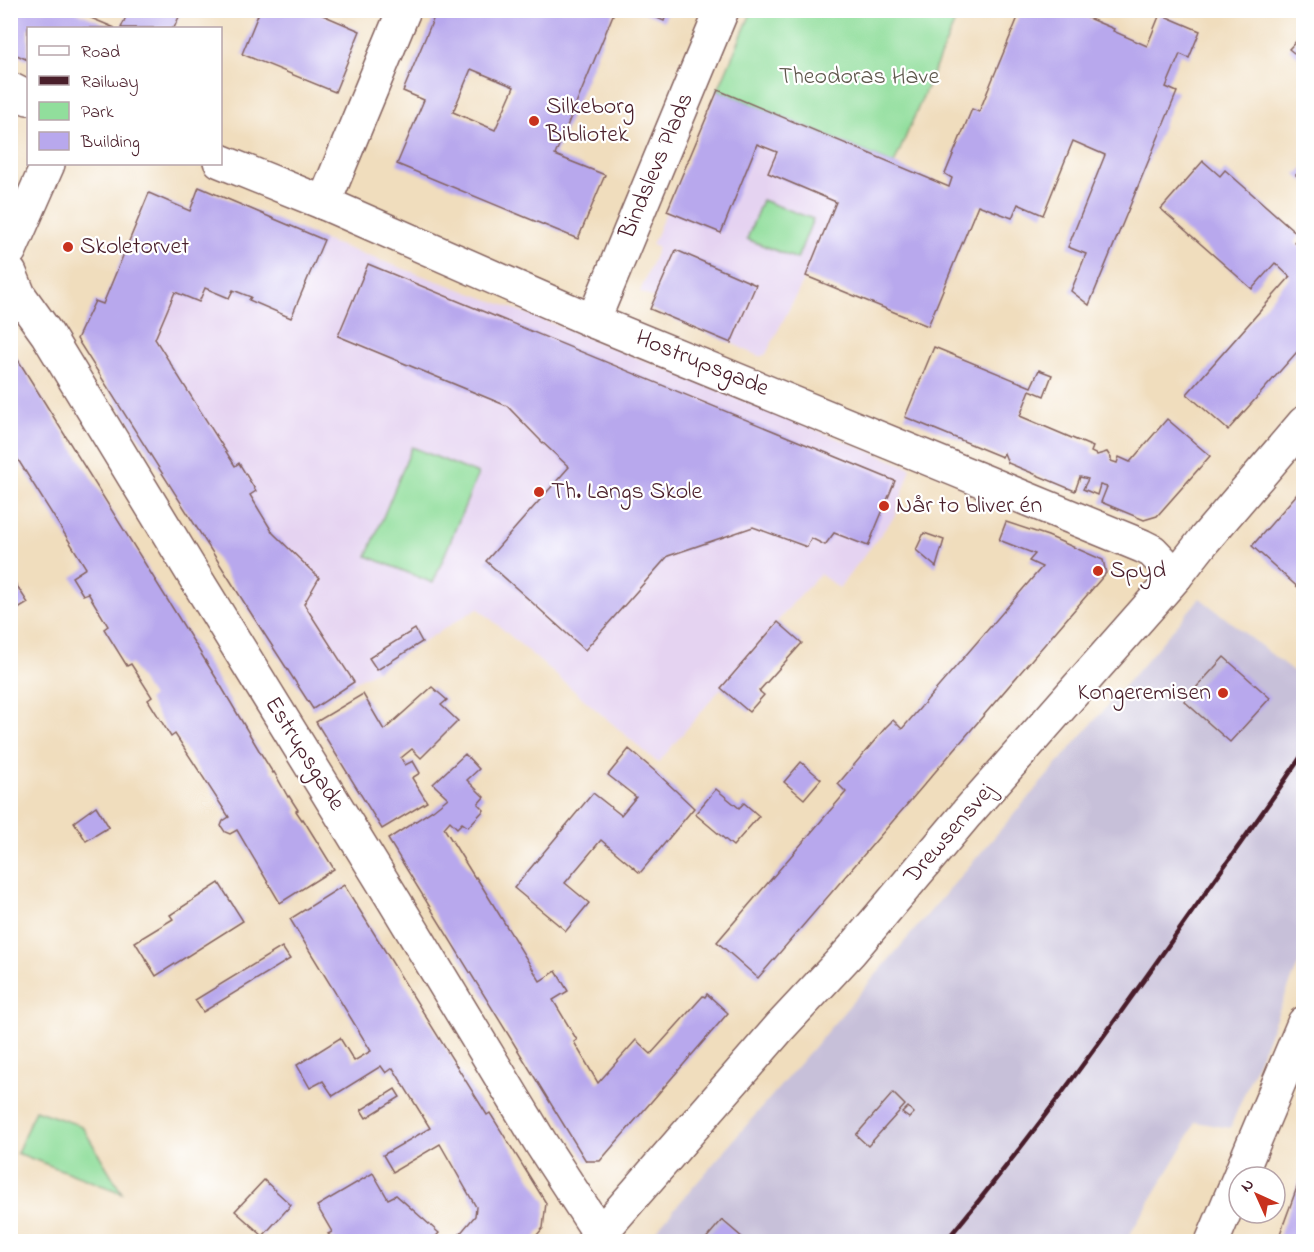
<svg xmlns="http://www.w3.org/2000/svg" width="1314" height="1252" font-family="'Indie Flower',sans-serif">
  <rect width="100%" height="100%" fill="#fff"/>
  <filter id="ink" filterUnits="userSpaceOnUse"><feTurbulence type="fractalNoise" baseFrequency=".0167" numOctaves="2"/><feDisplacementMap in="SourceGraphic" scale="12" xChannelSelector="R" yChannelSelector="G"/><feConvolveMatrix kernelMatrix="1 2 1 2 8 2 1 2 1" color-interpolation-filters="sRGB"/></filter>
  <filter id="wash" filterUnits="userSpaceOnUse"><feTurbulence type="fractalNoise" baseFrequency=".008" numOctaves="4" result="noise"/><feDisplacementMap in="SourceGraphic" scale="24" xChannelSelector="R" yChannelSelector="G"/><feGaussianBlur stdDeviation="1.35" result="paint"/><feColorMatrix in="noise" values="0 0 0 0 0 0 0 0 0 0 0 0 0 0 0 0 0 1.4 0 .05"/><feComposite in="paint" operator="in"/></filter>
  <g filter="url(#wash)">
    <rect width="100%" height="100%" fill="#f0ddbd"/>
    <!-- built -->
    <g fill="#e5d3f1">
      <polygon points="718,90 858,148 806,276 766,354 762,356 758,356 731,343 650,309 655,299 640,292 658,248 652,245"/>
      <polygon points="199,187 324,240 531,315 911,468 895,516 839,588 820,574 793,603 658,763 478,608 377,670 354,682 313,709 254,618 77,339 95,301 103,303 149,193 189,210"/>
    </g>
    <!-- industrial -->
    <polygon fill="#c7c0d9" points="1200,598 1303,679 1303,953 1230,1128 1195,1122 1185,1143 1126,1241 646,1242"/>
    <!-- green -->
    <g fill="#91de9c" stroke="#6e7e64" stroke-width="1.5">
      <polygon points="937,10 956,19 894,164 718,90 752,11"/>
      <polygon points="762,200 813,219 797,259 747,239"/>
      <polygon points="412,447 478,474 433,583 367,556"/>
      <polygon points="35,1110 82,1126 122,1193 17,1153"/>
    </g>
    <g id="blocks">
      <!-- building -->
      <g fill="#b8a8ed" fill-rule="evenodd">
        <polygon points="10,10 72,10 115,28 28,28 28,60 10,52"/>
        <polygon points="129,10 182,10 174,28 121,28"/>
        <polygon points="260,10 311,10 360,31 335,92 242,54"/>
        <path d="M437,10H615L555,155L605,175L578,239L397,164L424,100L403,91ZM471,69L514,87L495,130L453,112Z"/>
        <polygon points="639,10 668,10 664,21"/>
        <polygon points="1021,10 1069,10 1114,29 1113,31 1147,46 1160,14 1200,31 1189,58 1180,54 1166,87 1177,92 1089,305 1071,291 1086,254 1068,247 1105,155 1073,141 1043,215 1018,204 1012,218 978,205 928,326 806,276 836,202 768,173 777,152 757,144 721,233 667,211 718,90 949,187 952,178 945,174 972,109 979,112"/>
        <polygon points="1304,33 1304,61 1289,49"/>
        <polygon points="1203,161 1220,176 1225,170 1300,236 1294,242 1304,250 1304,344 1228,430 1187,394 1290,277 1275,263 1252,289 1161,209"/>
        <polygon points="1304,167 1304,182 1296,175"/>
        <polygon points="199,187 324,240 291,318 249,300 251,297 233,290 229,298 205,288 199,302 175,292 155,339 235,466 239,463 256,491 250,495 273,533 319,578 304,604 354,682 313,709 254,618 77,339 95,301 103,304 149,193 190,211"/>
        <polygon points="676,250 756,285 731,343 650,309"/>
        <polygon points="368,264 895,481 868,546 834,533 825,545 811,538 807,547 753,527 668,556 585,650 486,561 569,467 542,442 507,406 338,336"/>
        <polygon points="10,347 218,681 260,752 273,773 274,772 288,797 289,796 298,810 296,811 302,820 303,819 334,869 280,903 237,830 230,834 225,832 221,826 223,821 229,817 175,734 171,737 148,700 152,697 131,664 127,666 104,629 108,626 88,593 83,595 72,577 86,568 10,447"/>
        <polygon points="934,347 1031,387 1039,370 1052,375 1044,396 1030,390 1020,416 1093,447 1091,452 1097,455 1107,452 1111,458 1111,461 1117,463 1119,457 1130,462 1167,419 1210,456 1157,516 1144,520 1101,502 1107,487 1100,485 1097,495 1083,489 1088,479 1080,477 1075,491 1008,463 1004,453 1002,457 905,417"/>
        <polygon points="1304,486 1304,589 1302,591 1252,546"/>
        <polygon points="1006,522 1048,536 1103,560 1106,573 758,978 717,942 846,792 838,784 886,727 893,720 902,729 1042,567 1029,561 1035,554 999,540"/>
        <polygon points="924,533 944,540 936,567 916,550"/>
        <polygon points="10,575 28,603 10,614"/>
        <polygon points="778,622 802,643 759,691 764,695 749,712 721,688"/>
        <polygon points="415,629 422,642 377,670 369,658"/>
        <polygon points="1224,657 1270,698 1230,742 1184,701"/>
        <polygon points="432,687 447,700 441,705 458,721 421,758 412,749 401,758 405,765 413,761 420,773 412,778 427,802 382,829 316,722 363,694 384,730"/>
        <polygon points="629,749 656,772 694,808 640,873 601,840 565,883 589,903 566,931 514,888 593,793 621,815 636,797 608,775"/>
        <polygon points="465,754 479,769 467,780 484,797 478,804 484,810 468,827 462,823 457,828 450,821 444,828 475,878 476,877 483,888 540,981 556,971 568,991 553,1000 577,1040 574,1042 598,1083 636,1040 651,1054 703,996 705,997 707,994 728,1013 600,1161 586,1161 388,839 433,810 448,798 433,784"/>
        <polygon points="801,762 821,779 804,799 784,782"/>
        <polygon points="716,789 739,808 744,803 759,816 733,846 695,814"/>
        <polygon points="96,806 109,827 86,841 74,822"/>
        <polygon points="219,883 243,921 156,976 135,942 173,919 170,915"/>
        <polygon points="344,885 487,1115 490,1113 546,1203 543,1228 531,1242 453,1242 475,1216 476,1207 440,1144 393,1172 383,1155 430,1128 393,1068 386,1073 381,1066 333,1096 323,1081 310,1088 297,1065 340,1038 354,1061 371,1051 290,919"/>
        <polygon points="282,947 290,959 203,1012 195,1000"/>
        <polygon points="395,1089 400,1097 366,1118 361,1110"/>
        <polygon points="893,1093 905,1105 868,1146 856,1135"/>
        <polygon points="908,1107 914,1113 909,1118 902,1113"/>
        <polygon points="1303,1171 1304,1242 1277,1242"/>
        <polygon points="373,1173 388,1199 396,1195 439,1233 431,1242 337,1242 328,1234 332,1232 317,1206"/>
        <polygon points="264,1180 291,1205 263,1236 235,1211"/>
        <polygon points="722,1220 744,1239 742,1242 703,1242"/>
      </g>
    </g>
  </g>
  <g filter="url(#ink)">
    <use href="#blocks" fill-opacity="0" stroke="#84625e" stroke-width="1.5"/>
    <g fill="none" stroke-linecap="round" stroke-linejoin="round">
      <!-- street casing -->
      <g stroke="#84625e" stroke-width="36">
        <g id="street">
          <polyline points="10,89 28,98"/>
          <polyline points="220,161 324,203 593,321 1142,546 1152,551 1176,576"/>
          <polyline points="324,203 404,10"/>
          <polyline points="10,250 48,164"/>
          <polyline points="10,273 19,295 47,334 198,582 395,902 542,1145 600,1234"/>
          <polyline points="593,321 722,10"/>
          <polyline points="593,1242 780,1027 851,951 967,813 1176,576 1205,539 1304,423"/>
          <polyline points="1212,1242 1304,1023"/>
        </g>
      </g>
      <!-- street -->
      <use href="#street" stroke="#fff" stroke-width="33"/>
      <!-- rail -->
      <path stroke="#4a1f2b" stroke-width="4.5" d="M945,1242C1036,1133 1118,1017 1199,902C1234,852 1270,803 1304,752"/>
    </g>
  </g>
  <!-- markers -->
  <g fill="#c8321e" stroke="#fff" stroke-width="2">
    <circle cx="534" cy="121" r="6"/>
    <circle cx="68" cy="247" r="6"/>
    <circle cx="539" cy="492" r="6"/>
    <circle cx="884" cy="506" r="6"/>
    <circle cx="1098" cy="571" r="6"/>
    <circle cx="1223" cy="693" r="6"/>
  </g>
  <g text-anchor="middle" dominant-baseline="central" stroke-width="4.5" stroke-linejoin="round" paint-order="stroke">
    <!-- park labels -->
    <g font-size="24" fill="#5f584d" stroke="#fff">
      <text x="859" y="77">Theodoras Have</text>
    </g>
    <!-- poi labels -->
    <g font-size="24" fill="#4a1f2b" stroke="#fff" text-anchor="start">
      <text x="546" y="107">Silkeborg<tspan x="546" dy="28">Bibliotek</tspan></text>
      <text x="80" y="247">Skoletorvet</text>
      <text x="551" y="492">Th. Langs Skole</text>
      <text x="896" y="506">Når to bliver én</text>
      <text x="1110" y="571">Spyd</text>
      <text x="1211" y="693" text-anchor="end">Kongeremisen</text>
    </g>
    <!-- street labels -->
    <g font-size="24" fill="#4a1f2b" stroke="#fff">
      <text transform="translate(657 166) rotate(-67)">Bindslevs Plads</text>
      <text transform="translate(702 364) rotate(22)">Hostrupsgade</text>
      <text transform="translate(304 754) rotate(58)">Estrupsgade</text>
      <text transform="translate(950 834) rotate(-49)">Drewsensvej</text>
    </g>
  </g>
  <!-- margin -->
  <rect width="1314" height="1252" fill="none" stroke="#fff" stroke-width="36"/>
  <!-- legend -->
  <rect x="27" y="27" width="195" height="138" fill="#ffffff" stroke="#b7a5aa" stroke-width="1.5"/>
  <rect x="39" y="46" width="30" height="9" fill="#ffffff" stroke="#b7a5aa" stroke-width="1.5"/>
  <text x="81" y="57" font-size="18" fill="#4a1f2b">Road</text>
  <rect x="39" y="76" width="30" height="9" fill="#4a1f2b" stroke="#b7a5aa" stroke-width="1.5"/>
  <text x="81" y="87" font-size="18" fill="#4a1f2b">Railway</text>
  <rect x="39" y="102" width="30" height="18" fill="#91de9c" stroke="#b7a5aa" stroke-width="1.5"/>
  <text x="81" y="117" font-size="18" fill="#4a1f2b">Park</text>
  <rect x="39" y="132" width="30" height="18" fill="#b8a8ed" stroke="#b7a5aa" stroke-width="1.5"/>
  <text x="81" y="147" font-size="18" fill="#4a1f2b">Building</text>
  <!-- north arrow -->
  <g transform="translate(1257 1195) rotate(315)"><circle r="28" fill="#ffffff" stroke="#b7a5aa" stroke-width="1.5"/>
  <path d="M0-4.5L10 22L0 15L-10 22Z" fill="#c8321e"/>
  <text y="-9" font-size="16" font-weight="bold" text-anchor="middle" fill="#4a1f2b">N</text>
  </g>
</svg>
